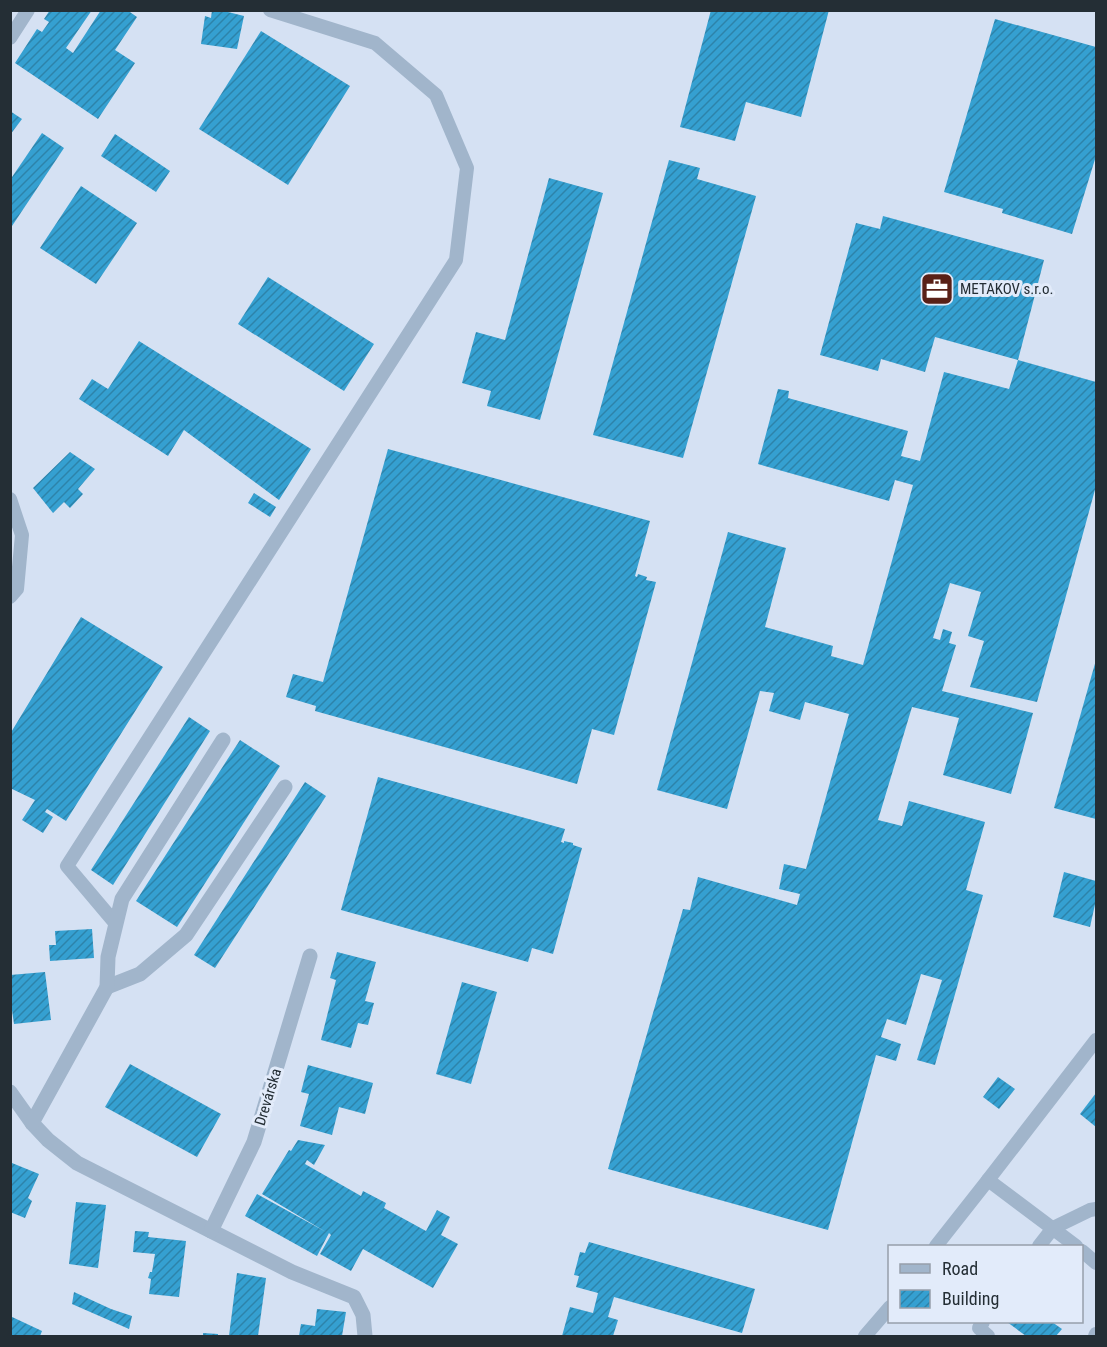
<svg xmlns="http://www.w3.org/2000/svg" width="1107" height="1347" font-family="'Roboto Condensed',sans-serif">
  <defs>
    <pattern id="building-hatch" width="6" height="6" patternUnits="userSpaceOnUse" patternTransform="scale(1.5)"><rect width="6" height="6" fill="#35a0d1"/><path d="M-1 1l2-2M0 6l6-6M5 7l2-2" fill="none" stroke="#2d83aa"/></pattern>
  </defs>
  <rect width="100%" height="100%" fill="#d5e1f3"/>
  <!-- building -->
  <g fill="url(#building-hatch)">
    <polygon points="50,10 92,10 66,48 73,53 101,10 127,10 137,17 115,50 135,63 98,119 15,63 37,29 42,32 49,22 44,19"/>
    <polygon points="212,10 220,10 244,16 237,49 201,44 205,16 211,18"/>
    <polygon points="711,10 829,10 801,117 746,102 735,141 680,127"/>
    <polygon points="995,19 1096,47 1096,156 1072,234 1002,213 1003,209 944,192"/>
    <polygon points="261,31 350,86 288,185 199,129"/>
    <polygon points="10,111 22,119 10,135"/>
    <polygon points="42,133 64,148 10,229 10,180"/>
    <polygon points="115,134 170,171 156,192 101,156"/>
    <polygon points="669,160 700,168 697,179 756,196 683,458 593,435"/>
    <polygon points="549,178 603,193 540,420 487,406 491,391 462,383 476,332 505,340"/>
    <polygon points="81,186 137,223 96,284 40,248"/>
    <polygon points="883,216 1044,260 1018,360 935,337 925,372 881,359 878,371 820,355 856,223 880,229"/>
    <polygon points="268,277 374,344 344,391 238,324"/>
    <polygon points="139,341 311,449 279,500 184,430 168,456 79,399 92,379 108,389"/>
    <polygon points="1018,360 1096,382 1096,486 1037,702 970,687 984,641 968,636 981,592 950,583 933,638 940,640 943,629 952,632 949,643 956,645 942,691 1033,713 1011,794 943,775 959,718 912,707 878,820 902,826 909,801 985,822 966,890 983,895 935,1065 917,1060 942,980 921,974 906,1025 887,1019 881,1037 901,1044 896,1061 876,1055 828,1230 608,1169 683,909 690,910 698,877 797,905 800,894 779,889 784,864 806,869 849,714 805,702 800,720 769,711 774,693 760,691 727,809 657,790 728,532 786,548 765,627 833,646 831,656 863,665 913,485 895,480 889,501 758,464 778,389 789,391 788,398 908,431 901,456 920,461 944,372 1009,389"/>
    <polygon points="388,449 650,521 635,576 637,577 638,574 647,577 646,580 656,582 614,735 592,729 577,784 315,711 316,706 286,697 293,674 323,682"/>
    <polygon points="70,452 95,469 78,489 83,494 70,508 64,502 53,513 33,488"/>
    <polygon points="254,493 276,507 270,517 248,503"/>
    <polygon points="81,617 163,667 66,821 47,809 45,812 53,817 43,833 22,820 35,800 10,788 10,734"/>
    <polygon points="1096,660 1096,819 1054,808"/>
    <polygon points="189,717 210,731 113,885 91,870"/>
    <polygon points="240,740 280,766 177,927 136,901"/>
    <polygon points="378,777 565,829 561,842 564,843 564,841 573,843 573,845 582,848 553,954 532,948 528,962 341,910"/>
    <polygon points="305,782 326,796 215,968 194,955"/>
    <polygon points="1064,872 1096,881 1096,900 1090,927 1053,917"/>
    <polygon points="92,929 94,958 50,961 49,945 56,945 55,931"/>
    <polygon points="337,952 376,962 365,1001 374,1003 368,1025 358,1023 351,1048 321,1040 336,980 330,978"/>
    <polygon points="45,972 51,1020 14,1024 10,997 10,975"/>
    <polygon points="462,982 497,992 471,1084 436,1074"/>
    <polygon points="130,1064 221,1114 197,1157 105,1107"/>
    <polygon points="308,1065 373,1083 365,1114 339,1107 332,1135 300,1126 309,1094 301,1092"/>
    <polygon points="998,1077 1015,1089 999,1109 983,1097"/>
    <polygon points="1096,1093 1096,1127 1080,1114"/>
    <polygon points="298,1140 325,1145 314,1165 307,1160 305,1164 361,1196 363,1191 386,1203 384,1208 426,1231 437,1210 450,1217 441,1235 458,1244 433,1288 363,1249 351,1271 320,1254 331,1235 329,1233 317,1256 245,1216 257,1194 326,1232 262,1194 289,1150 291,1151"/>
    <polygon points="12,1163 39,1174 28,1198 32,1201 25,1218 10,1212 10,1167"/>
    <polygon points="76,1202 106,1205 98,1268 69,1264"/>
    <polygon points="135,1231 149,1232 148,1237 186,1241 179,1297 149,1294 151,1279 148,1278 150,1272 152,1272 155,1254 133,1252"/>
    <polygon points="589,1242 755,1289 742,1333 614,1297 608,1317 618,1320 613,1336 562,1336 570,1307 593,1313 598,1293 576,1287 579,1276 574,1275 580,1252 585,1253"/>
    <polygon points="237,1273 266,1278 258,1336 229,1336"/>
    <polygon points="74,1292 111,1309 132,1316 129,1329 72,1304"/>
    <polygon points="317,1309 346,1312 342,1336 299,1336 301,1324 315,1326"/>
    <polygon points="10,1316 42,1331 40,1336 10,1336"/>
    <polygon points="1007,1322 1052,1322 1062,1329 1056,1336 1026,1336"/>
    <polygon points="203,1333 218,1334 218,1336 203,1336"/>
  </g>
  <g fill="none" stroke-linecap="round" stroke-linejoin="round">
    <!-- service -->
    <g stroke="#a1b5cb" stroke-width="14">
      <polyline points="10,38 28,10"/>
      <polyline points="10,499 22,535 17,589 10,597"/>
      <polyline points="116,924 67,866 456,260 467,168 436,95 375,43 270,10"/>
      <polyline points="988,1180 1096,1040"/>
      <polyline points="936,1246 988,1180 1076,1246"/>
      <polyline points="1039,1246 1053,1228 1090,1210 1096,1209"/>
      <polyline points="1082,1251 1096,1263"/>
      <polyline points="983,1322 979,1328 988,1336"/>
      <polyline points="865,1336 890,1307"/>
      <polyline points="1095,1336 1096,1334"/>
    </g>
    <!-- minor -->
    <g stroke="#a1b5cb" stroke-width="15">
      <polyline points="107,987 140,974 186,935 285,787"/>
      <polyline points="10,1092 32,1123 48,1140 77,1163 292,1272 354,1297 363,1315 365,1336"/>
      <polyline points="32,1123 107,987 108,957 122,899 223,740"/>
      <polyline points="211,1231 254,1142 310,956"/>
    </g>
  </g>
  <!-- icons -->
  <defs>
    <g id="office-square" transform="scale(1.725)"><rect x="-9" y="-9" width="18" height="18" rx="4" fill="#592017" stroke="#e2ebfa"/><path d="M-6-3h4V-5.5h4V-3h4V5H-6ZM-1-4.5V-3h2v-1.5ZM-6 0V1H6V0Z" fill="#fff"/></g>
  </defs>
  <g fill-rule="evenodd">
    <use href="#office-square" x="937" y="289"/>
  </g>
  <g text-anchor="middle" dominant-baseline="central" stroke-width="6" stroke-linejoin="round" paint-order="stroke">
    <!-- poi labels -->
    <g font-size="15" fill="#242e35" stroke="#e2ebfa" text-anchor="start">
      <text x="960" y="289">METAKOV s.r.o.</text>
    </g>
    <!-- street labels -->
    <g font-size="15" fill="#242e35" stroke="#e2ebfa">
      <text transform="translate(268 1097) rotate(-73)">Drevárska</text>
    </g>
  </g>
  <!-- border -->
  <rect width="1107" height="1347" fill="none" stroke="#242e35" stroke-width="24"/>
  <!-- legend -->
  <rect x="888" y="1245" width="195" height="78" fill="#e2ebfa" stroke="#969fab" stroke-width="1.5"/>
  <rect x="900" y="1264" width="30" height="9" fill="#a1b5cb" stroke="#969fab" stroke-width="1.5"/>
  <text x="942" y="1275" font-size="18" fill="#242e35">Road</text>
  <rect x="900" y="1290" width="30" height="18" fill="url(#building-hatch)" stroke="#969fab" stroke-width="1.5"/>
  <text x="942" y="1305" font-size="18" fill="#242e35">Building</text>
</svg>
